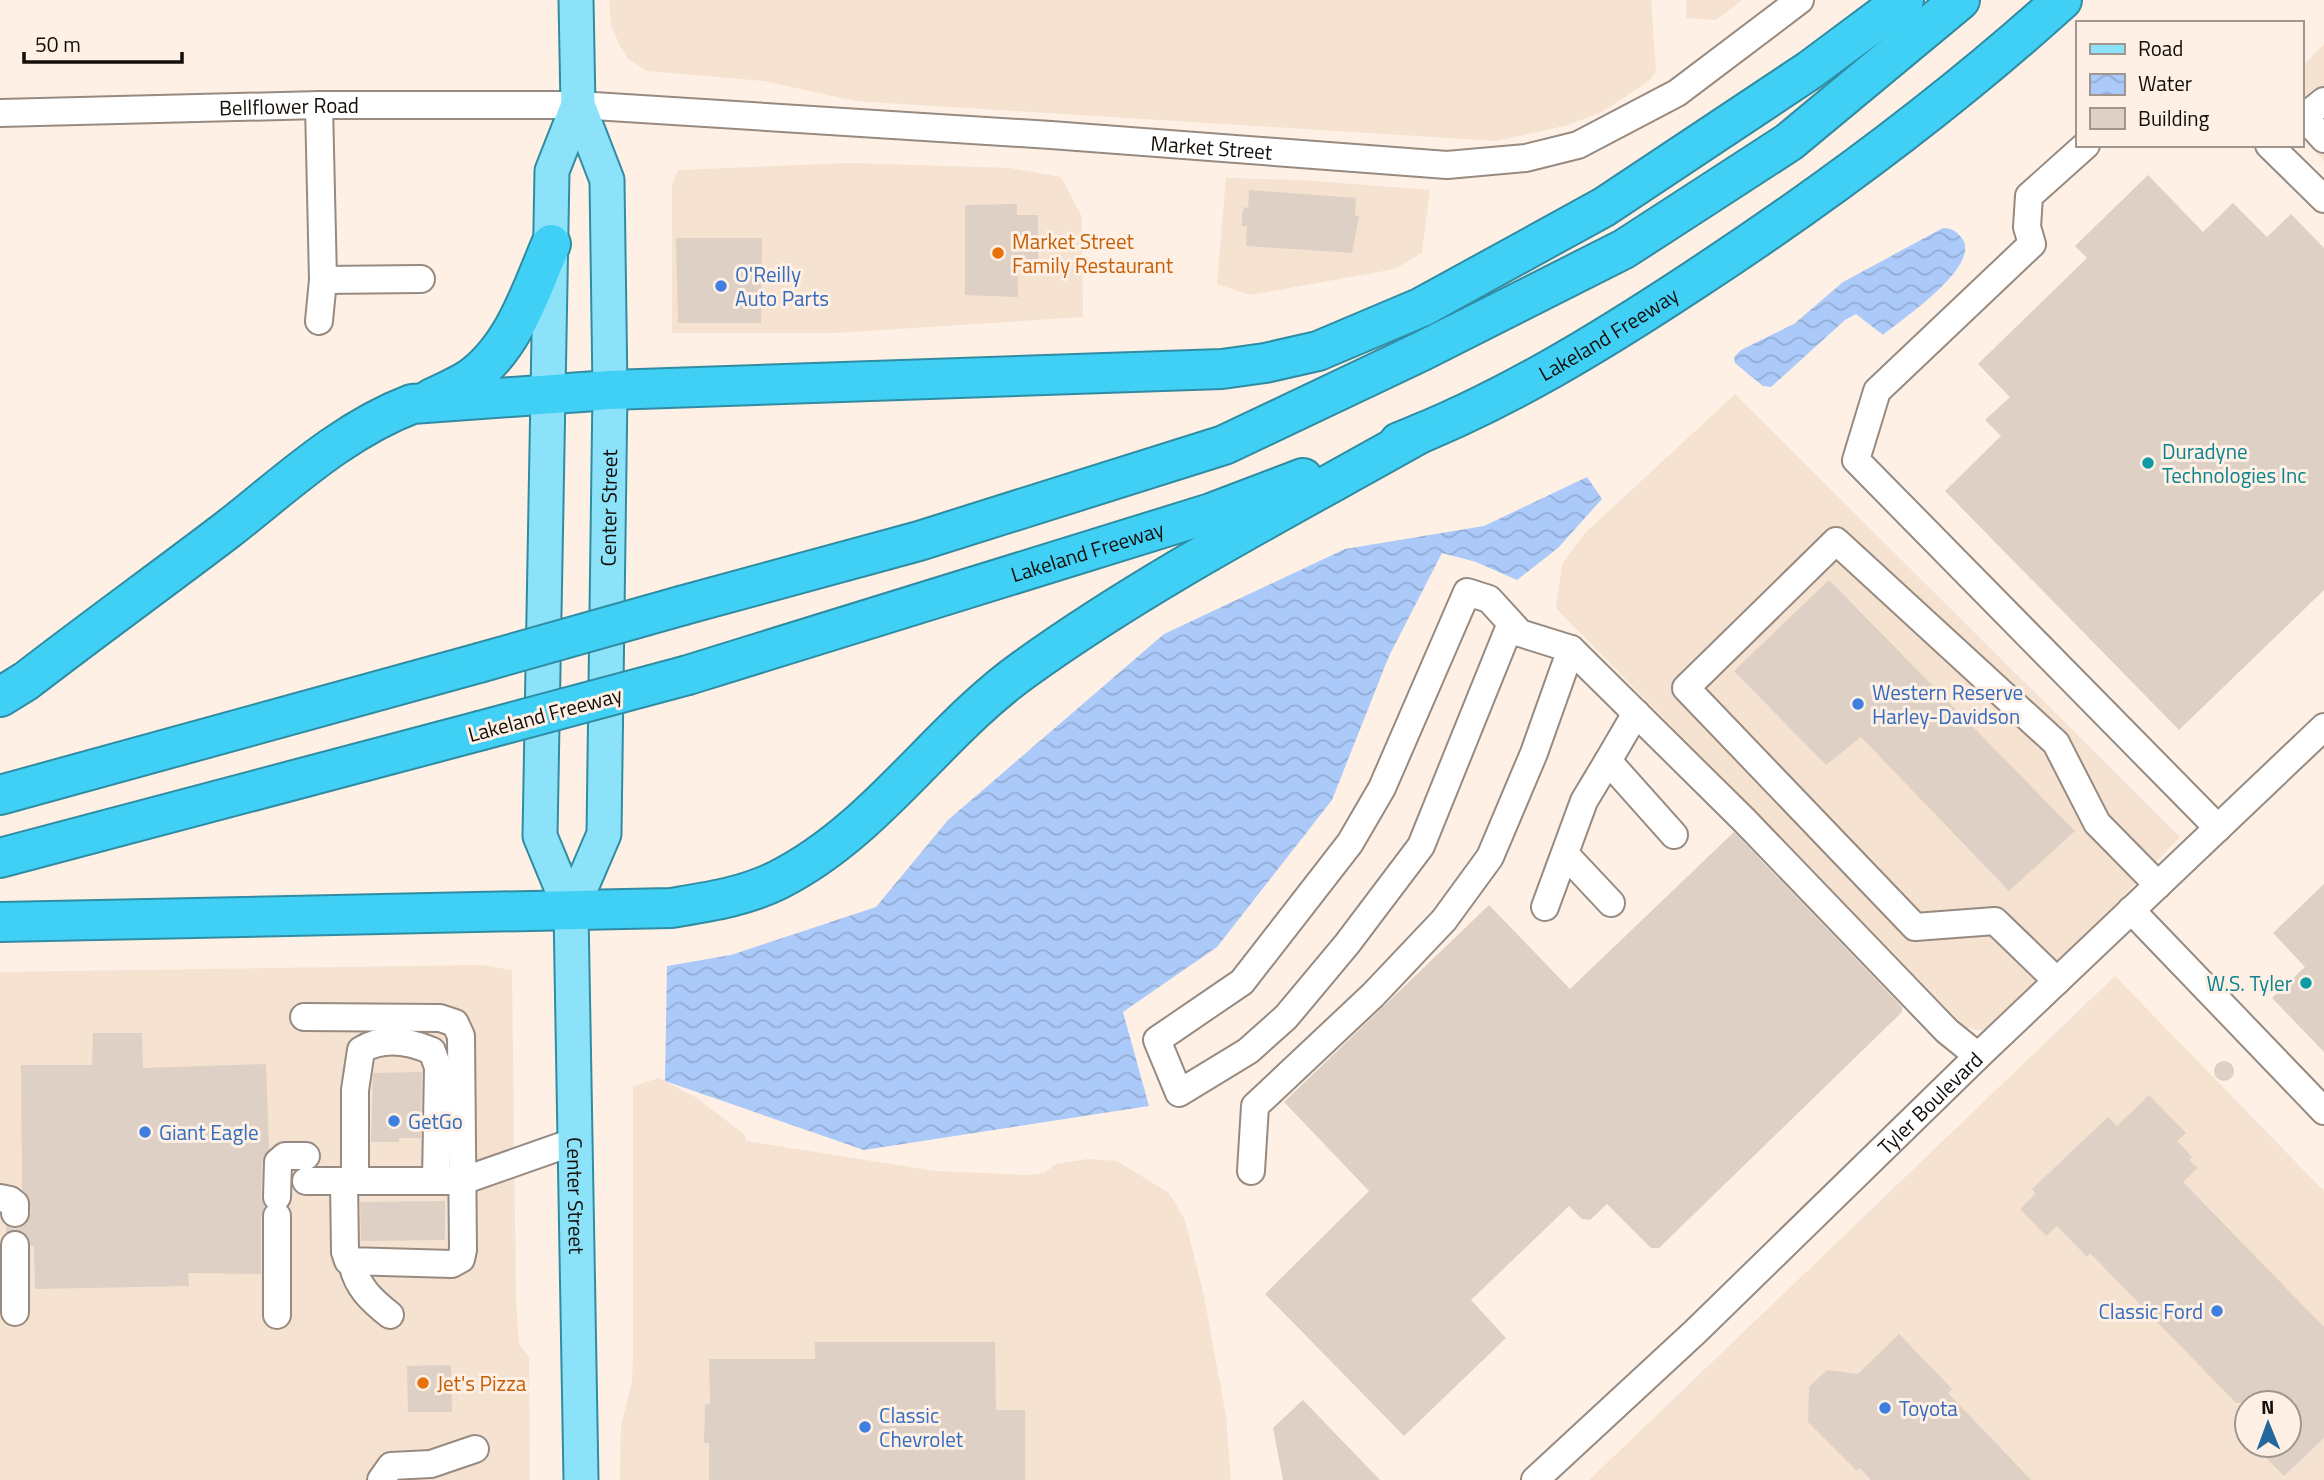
<svg xmlns="http://www.w3.org/2000/svg" width="2324" height="1480" font-family="'Titillium Web',sans-serif">
  <defs>
    <pattern id="water-waves" width="16" height="10" patternUnits="userSpaceOnUse" patternTransform="scale(1.75)"><rect width="16" height="10" fill="#abcaf9"/><path d="M0 5q4-4 8 0t8 0" fill="none" stroke="#92acd4"/></pattern>
  </defs>
  <rect width="100%" height="100%" fill="#fef0e4"/>
  <!-- built -->
  <g fill="#f6e2d0" fill-rule="evenodd">
    <polygon points="609,0 1651,0 1656,71 1649,81 1602,112 1568,125 1497,141 855,101 764,81 647,71 628,59 619,44 611,25"/>
    <polygon points="1686,0 1742,0 1716,20 1686,18"/>
    <polygon points="2324,44 2324,161 2301,137 2301,68"/>
    <polygon points="849,163 1010,168 1061,177 1082,217 1083,317 835,333 672,333 672,185 678,170"/>
    <polygon points="1226,178 1301,180 1430,190 1422,253 1395,269 1250,295 1217,284"/>
    <polygon points="1735,394 2180,837 2064,958 1985,1031 1965,1027 1556,608 1562,564 1584,534"/>
    <polygon points="482,965 512,970 516,1301 519,1344 529,1357 530,1480 0,1480 0,972"/>
    <path d="M2115,976L2324,1191V1480H1589ZM2247,1403H2289V1445H2247Z"/>
    <polygon points="659,1078 697,1098 745,1135 746,1141 935,1171 1027,1175 1044,1173 1056,1164 1088,1159 1117,1161 1169,1193 1185,1220 1204,1296 1226,1416 1231,1480 620,1480 621,1426 632,1381 633,1358 633,1086"/>
  </g>
  <!-- water -->
  <g fill="url(#water-waves)">
    <path d="M1943,228C1951,228 1956,231 1961,237C1985,264 1901,320 1883,335L1856,314L1845,320L1771,387L1763,386L1735,363L1734,357L1741,350L1794,324L1843,282Z"/>
    <polygon points="1587,477 1602,499 1558,548 1517,580 1476,562 1442,553 1389,656 1332,800 1217,947 1123,1012 1149,1106 864,1150 665,1081 667,966 731,955 876,907 948,820 1164,634 1345,549 1484,526"/>
  </g>
  <!-- building -->
  <g fill="#ded0c4">
    <polygon points="2148,175 2203,232 2233,203 2267,237 2291,214 2324,248 2324,590 2179,730 1945,491 2001,436 1985,420 2010,397 1978,364 2087,258 2075,246"/>
    <polygon points="1249,190 1356,198 1355,216 1359,216 1352,253 1246,246 1247,226 1242,226 1242,216 1244,207 1248,208"/>
    <polygon points="1017,204 1017,215 1038,215 1038,263 1017,263 1018,297 965,295 965,205"/>
    <polygon points="676,238 762,238 761,323 678,323"/>
    <polygon points="1829,580 2075,831 2009,891 1861,737 1826,765 1734,671"/>
    <polygon points="1734,832 1902,1007 1902,1012 1659,1248 1651,1248 1607,1204 1590,1220 1582,1219 1569,1206 1471,1300 1506,1338 1404,1436 1265,1294 1369,1191 1284,1102 1489,905 1570,989"/>
    <polygon points="2324,884 2324,1052 2272,998 2305,967 2273,933"/>
    <polygon points="93,1033 142,1033 143,1068 266,1064 269,1149 262,1162 261,1197 265,1206 261,1216 261,1274 188,1273 189,1286 35,1289 34,1246 31,1246 22,1231 6,1232 6,1225 14,1229 23,1226 31,1213 29,1198 22,1189 21,1065 92,1065"/>
    <circle cx="2224" cy="1071" r="10"/>
    <polygon points="422,1072 421,1138 399,1138 399,1142 371,1142 373,1073"/>
    <polygon points="2149,1095 2186,1133 2177,1141 2192,1157 2189,1160 2198,1168 2183,1182 2324,1327 2324,1438 2284,1476 2254,1445 2289,1445 2289,1403 2236,1403 2090,1253 2087,1257 2057,1226 2046,1236 2020,1209 2036,1193 2032,1189 2108,1117 2117,1126"/>
    <polygon points="445,1201 445,1240 361,1241 360,1202"/>
    <polygon points="1899,1334 1952,1389 1948,1393 2031,1480 1871,1480 1860,1468 1857,1471 1808,1422 1809,1387 1827,1370 1858,1374"/>
    <polygon points="815,1342 995,1342 996,1410 1025,1410 1025,1480 709,1480 709,1443 704,1443 705,1404 710,1404 709,1359 815,1359"/>
    <polygon points="451,1365 452,1412 408,1412 407,1366"/>
    <polygon points="1303,1400 1380,1480 1283,1480 1273,1428"/>
  </g>
  <g fill="none" stroke-linecap="round" stroke-linejoin="round">
    <!-- minor casing -->
    <g stroke="#978a80" stroke-width="30">
      <g id="minor">
        <polyline points="2324,101 2304,117 2324,139"/>
        <polyline points="319,105 323,280 319,321"/>
        <path id="s1" d="M0,113L319,105H578L1051,135L1447,165L1526,158L1578,145L1677,93L1800,0"/>
        <polyline points="2086,145 2029,196 2027,227 2032,244 1877,391 1856,460 2218,828"/>
        <polyline points="2269,145 2324,199"/>
        <polyline points="323,280 421,279"/>
        <polyline points="1511,623 1421,846 1347,944 1286,1017 1248,1051 1179,1093 1157,1040 1242,982 1350,843 1382,788 1467,592 1489,599 1520,633 1571,649"/>
        <polyline points="1636,713 1608,761 1674,835"/>
        <polyline points="1565,854 1611,903"/>
        <polyline points="1545,907 1584,801 1608,761"/>
        <polyline points="2131,910 2324,1111"/>
        <polyline points="2057,981 1995,921 1915,927 1686,688 1836,541 2056,743 2097,823 2158,885"/>
        <polyline points="304,1017 440,1018 455,1023 461,1036 463,1250 461,1259 452,1264 348,1261 345,1252 344,1181 306,1181"/>
        <polyline points="1251,1171 1255,1106 1373,995 1444,920 1490,857 1534,753 1571,649 1745,821 1947,1031 1978,1056"/>
        <polyline points="344,1181 462,1181 576,1141"/>
        <path d="M355,1181V1090L361,1050C384,1036 409,1041 432,1051L438,1067L436,1181"/>
        <polyline points="277,1197 278,1162 285,1156 306,1156"/>
        <polyline points="0,1198 10,1200 15,1204 15,1213"/>
        <polyline points="15,1245 15,1312"/>
        <path d="M352,1262C356,1286 371,1300 390,1315"/>
        <polyline points="277,1315 277,1216"/>
        <polyline points="381,1480 391,1466 431,1464 475,1449"/>
        <path id="s2" d="M1535,1480L1695,1332L1978,1056L2324,727"/>
      </g>
    </g>
    <!-- major casing -->
    <g stroke="#308ca3" stroke-width="37">
      <g id="major">
        <path id="s3" d="M578,105L552,171L540,836L571,911L581,1480"/>
        <path id="s4" d="M571,911L604,834L610,390L607,180L578,105L576,0"/>
      </g>
    </g>
    <!-- highway casing -->
    <g stroke="#308ca3" stroke-width="42">
      <g id="highway">
        <path d="M432,398C445,392 459,386 471,378C514,347 531,291 551,244"/>
        <path id="s5" d="M1399,442C1503,402 1602,341 1696,279C1824,195 1948,103 2062,0"/>
        <polyline points="684,605 919,541 1224,445 1422,351 1624,249 1789,142 1960,0"/>
        <path id="s6" d="M688,675L1211,513L1303,478"/>
        <path d="M0,697L26,681C92,630 160,581 227,530C286,484 341,431 412,404L610,390L1222,369L1265,363L1318,351L1422,307L1604,207L1810,70L1904,0"/>
        <polyline points="0,795 479,663"/>
        <polyline points="0,858 479,731"/>
        <path d="M0,922L671,908C707,902 744,897 778,880C876,831 938,730 1026,668C1150,579 1288,508 1421,433"/>
      </g>
    </g>
    <!-- minor -->
    <use href="#minor" stroke="#fff" stroke-width="26"/>
    <!-- major -->
    <use href="#major" stroke="#8ce3f9" stroke-width="33"/>
    <!-- highway -->
    <use href="#highway" stroke="#40d0f5" stroke-width="38"/>
    <!-- highway-bridge casing -->
    <g stroke="#308ca3" stroke-width="42" stroke-linecap="butt">
      <g id="highway-bridge">
        <polyline points="479,663 684,605"/>
        <polyline points="479,731 688,675"/>
      </g>
    </g>
    <!-- highway-bridge -->
    <use href="#highway-bridge" stroke="#40d0f5" stroke-width="38"/>
  </g>
  <!-- markers -->
  <g fill="#e8710a" stroke="#fef0e4" stroke-width="2.5">
    <circle cx="998" cy="253" r="7"/>
    <circle cx="423" cy="1383" r="7"/>
  </g>
  <g fill="#3f7fe0" stroke="#fef0e4" stroke-width="2.5">
    <circle cx="721" cy="286" r="7"/>
    <circle cx="1858" cy="704" r="7"/>
    <circle cx="394" cy="1121" r="7"/>
    <circle cx="145" cy="1132" r="7"/>
    <circle cx="2217" cy="1311" r="7"/>
    <circle cx="1885" cy="1408" r="7"/>
    <circle cx="865" cy="1427" r="7"/>
  </g>
  <g fill="#0f9aa8" stroke="#fef0e4" stroke-width="2.5">
    <circle cx="2148" cy="463" r="7"/>
    <circle cx="2306" cy="983" r="7"/>
  </g>
  <g text-anchor="middle" dominant-baseline="central" stroke-width="6" stroke-linejoin="round" paint-order="stroke">
    <!-- street labels -->
    <g font-size="21" fill="#130e0a" stroke="#fef0e4">
      <text stroke="none"><textPath href="#s1" startOffset="289">Bellflower Road</textPath></text>
      <text stroke="none"><textPath href="#s1" startOffset="1213">Market Street</textPath></text>
      <text stroke="none"><textPath href="#s5" startOffset="236">Lakeland Freeway</textPath></text>
      <text stroke="none"><textPath href="#s4" startOffset="410">Center Street</textPath></text>
      <text stroke="none"><textPath href="#s6" startOffset="418">Lakeland Freeway</textPath></text>
      <text transform="translate(545 714) rotate(-15)">Lakeland Freeway</text>
      <text stroke="none"><textPath href="#s2" startOffset="546">Tyler Boulevard</textPath></text>
      <text stroke="none"><textPath href="#s3" startOffset="1102">Center Street</textPath></text>
    </g>
    <!-- food labels -->
    <g font-size="21" fill="#c56008" stroke="#fef0e4" text-anchor="start">
      <text x="1012" y="241">Market Street<tspan x="1012" dy="24">Family Restaurant</tspan></text>
      <text x="437" y="1383">Jet's Pizza</text>
    </g>
    <!-- shop labels -->
    <g font-size="21" fill="#366cbe" stroke="#fef0e4" text-anchor="start">
      <text x="735" y="274">O'Reilly<tspan x="735" dy="24">Auto Parts</tspan></text>
      <text x="1872" y="692">Western Reserve<tspan x="1872" dy="24">Harley-Davidson</tspan></text>
      <text x="408" y="1121">GetGo</text>
      <text x="159" y="1132">Giant Eagle</text>
      <text x="2203" y="1311" text-anchor="end">Classic Ford</text>
      <text x="1899" y="1408">Toyota</text>
      <text x="879" y="1415">Classic<tspan x="879" dy="24">Chevrolet</tspan></text>
    </g>
    <!-- culture labels -->
    <g font-size="21" fill="#0d838f" stroke="#fef0e4" text-anchor="start">
      <text x="2162" y="451">Duradyne<tspan x="2162" dy="24">Technologies Inc</tspan></text>
      <text x="2292" y="983" text-anchor="end">W.S. Tyler</text>
    </g>
  </g>
  <!-- legend -->
  <rect x="2076" y="21" width="228" height="126" fill="#fef0e4" stroke="#a0968d" stroke-width="2"/>
  <rect x="2090" y="44" width="35" height="10" fill="#8ce3f9" stroke="#a0968d" stroke-width="2"/>
  <text x="2138" y="56" font-size="21" fill="#130e0a">Road</text>
  <rect x="2090" y="74" width="35" height="21" fill="url(#water-waves)" stroke="#a0968d" stroke-width="2"/>
  <text x="2138" y="91" font-size="21" fill="#130e0a">Water</text>
  <rect x="2090" y="108" width="35" height="21" fill="#ded0c4" stroke="#a0968d" stroke-width="2"/>
  <text x="2138" y="126" font-size="21" fill="#130e0a">Building</text>
  <!-- north arrow -->
  <g transform="translate(2268 1424) rotate(359)"><circle r="33" fill="#fef0e4" stroke="#a0968d" stroke-width="2"/>
  <path d="M0-5L12 26L0 18L-12 26Z" fill="#22689c"/>
  <text y="-10" font-size="19" font-weight="bold" text-anchor="middle" fill="#130e0a">N</text>
  </g>
  <!-- scale -->
  <path d="M24 52v10h158v-10" fill="none" stroke="#130e0a" stroke-width="3.5"/>
  <text x="35" y="52" font-size="21" fill="#130e0a" stroke="#fef0e4" stroke-width="5" paint-order="stroke">50 m</text>
</svg>
